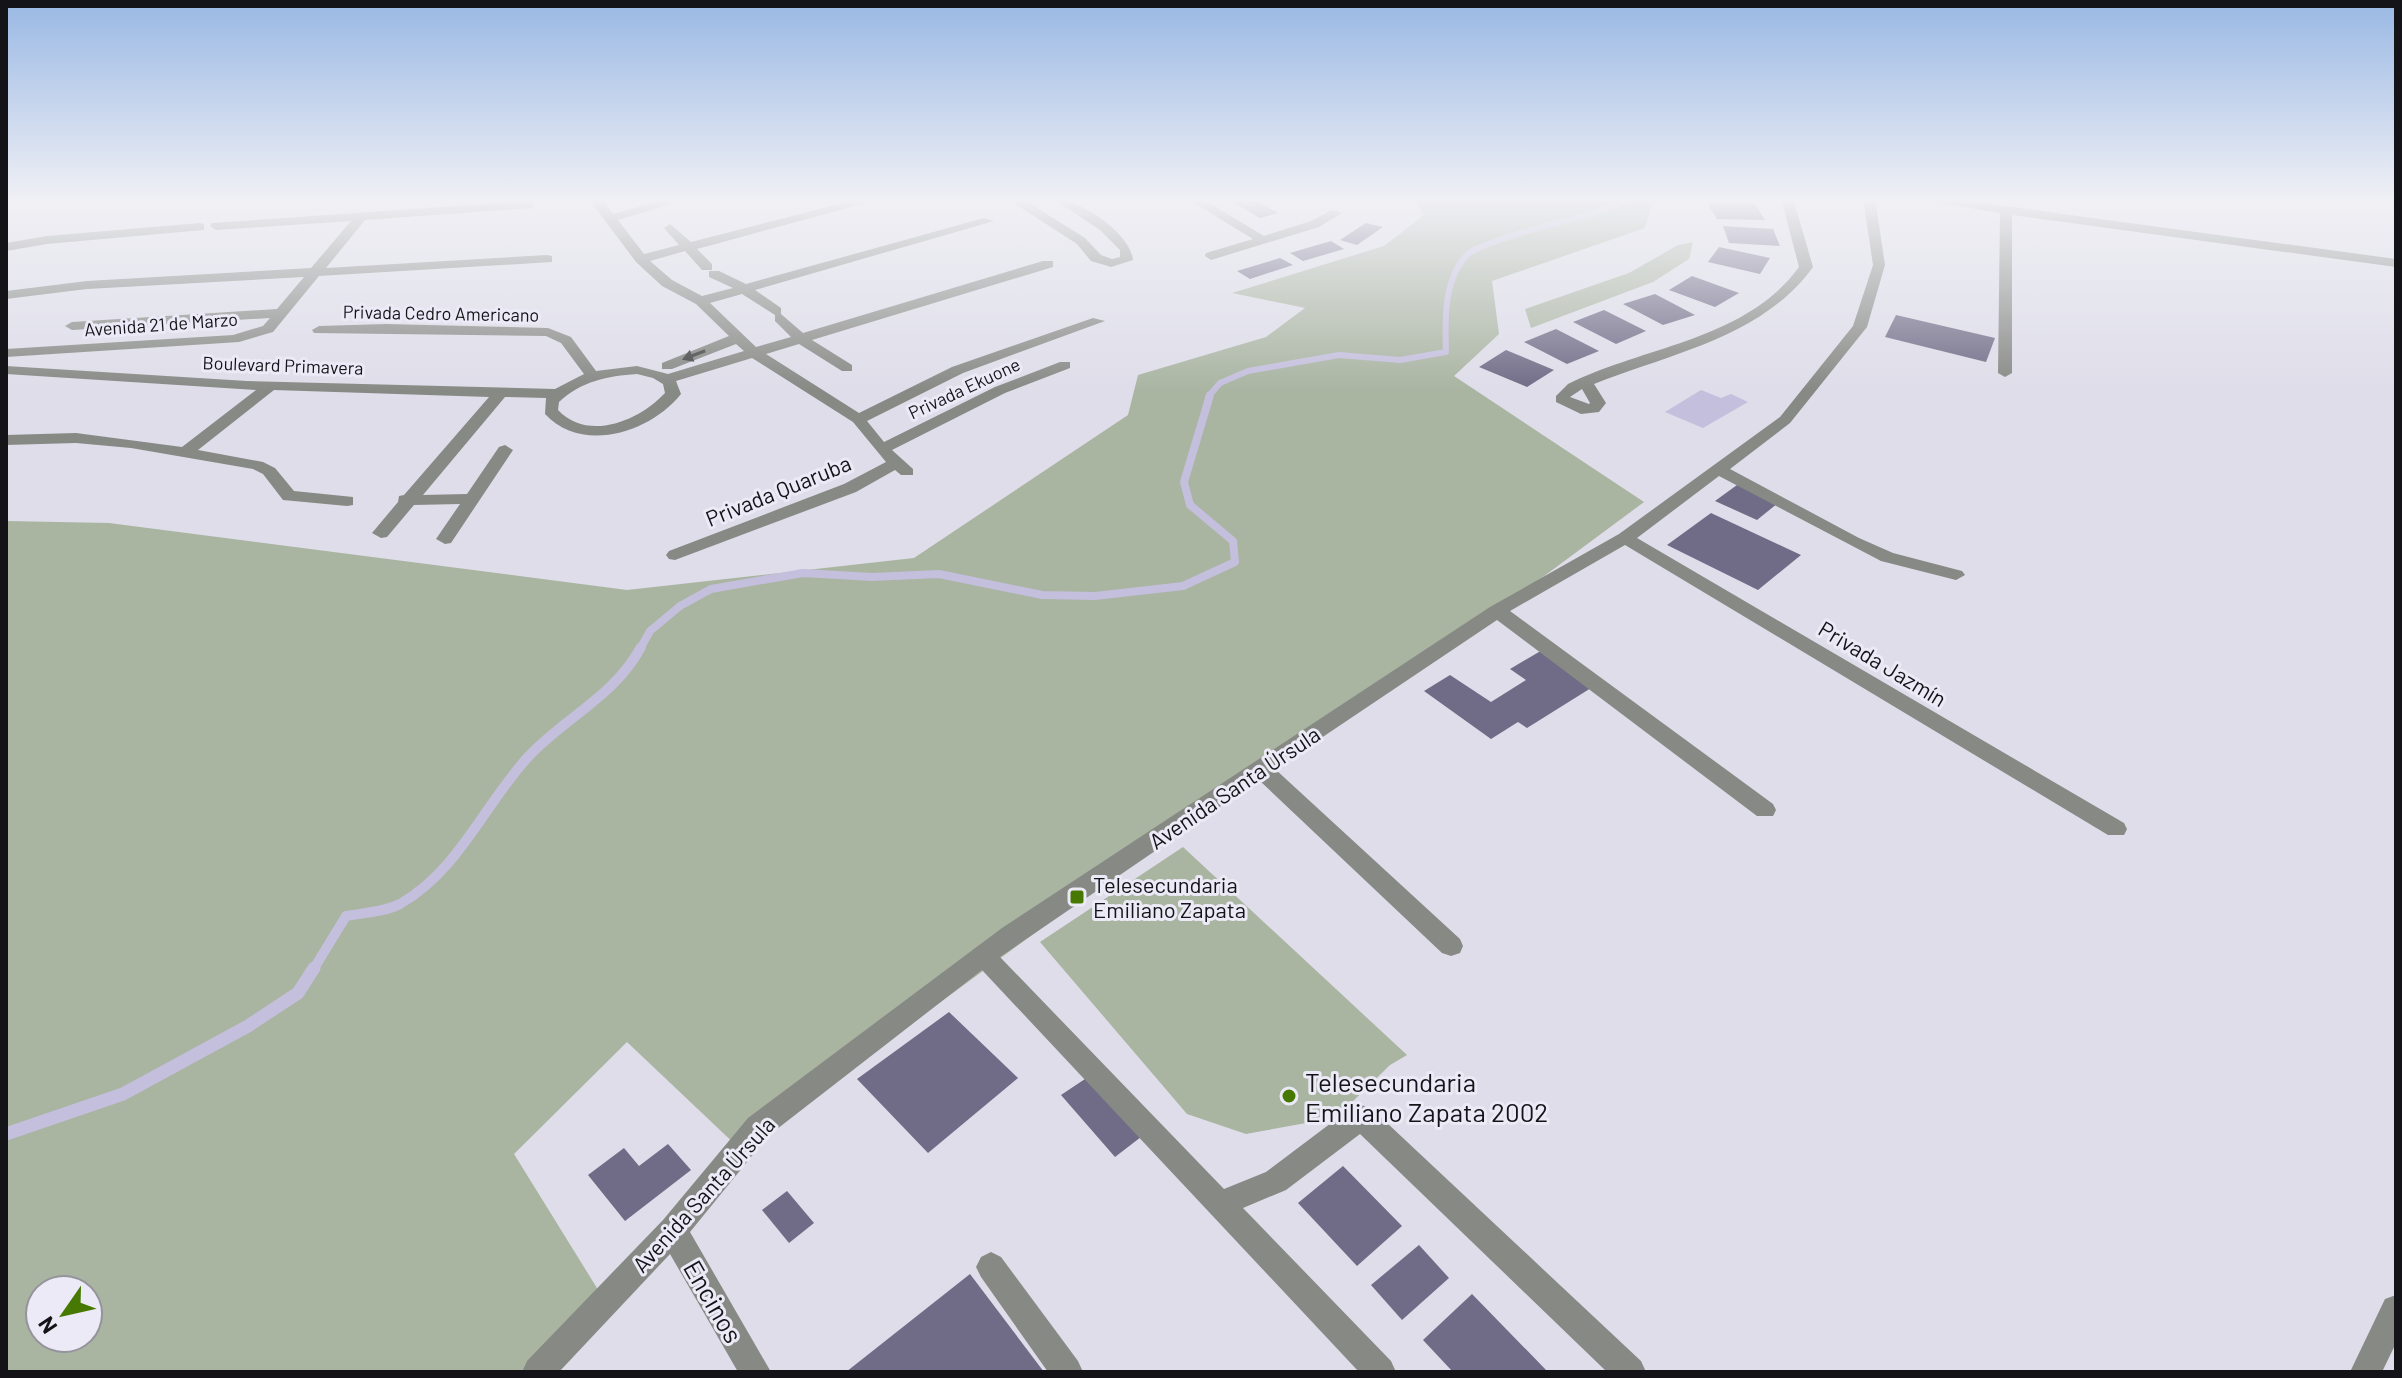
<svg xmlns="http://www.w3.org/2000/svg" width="2402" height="1378" font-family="Barlow,sans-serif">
  <rect width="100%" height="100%" fill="#dedde9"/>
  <!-- green -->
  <g fill="#a9b4a1" fill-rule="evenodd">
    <path d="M1408,198H1654L1645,228L1492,281L1499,334L1454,376L1644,502L1497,611L1260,768L740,1149L627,1042L514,1154L605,1301L538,1372H6V521L109,523L627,590L914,558L1128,415L1138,375L1266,337L1305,308L1232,293L1384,246L1424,215L1416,203ZM40,1290H88V1338H40Z"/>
    <polygon points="1693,242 1689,259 1653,282 1531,328 1525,309 1629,273 1678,245"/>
    <polygon points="1183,847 1407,1055 1390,1065 1349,1105 1306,1123 1246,1134 1187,1114 1040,942"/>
  </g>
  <!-- water -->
  <polygon fill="#c4bfdd" points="1701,390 1721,398 1731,394 1748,402 1703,428 1665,412"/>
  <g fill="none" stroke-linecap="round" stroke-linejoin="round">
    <!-- stream-far3 -->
    <path stroke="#c4bfdd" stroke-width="6" d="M1208,397L1220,383L1248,371L1339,355L1400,360L1446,352C1445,321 1443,277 1469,253C1474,249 1485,246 1491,243C1537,224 1587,221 1631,198"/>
    <!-- stream-far2 -->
    <polyline stroke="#c4bfdd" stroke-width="8" points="640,649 650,631 680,606 711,589 803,573 872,577 939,574 1042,595 1095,596 1183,586 1235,562 1233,541 1190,505 1184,482 1210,395"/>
    <!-- stream-far1 -->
    <path stroke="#c4bfdd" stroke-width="10" d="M313,970L346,916C362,913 385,912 400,904C459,870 484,805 528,757C565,717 614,697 641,647"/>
    <!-- stream -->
    <polyline stroke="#c4bfdd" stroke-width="13" points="6,1134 123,1094 248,1026 298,993 314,968"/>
  </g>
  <!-- building -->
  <g fill="#706b86">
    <polygon points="1226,198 1252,198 1278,213 1260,218"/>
    <polygon points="1707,203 1755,204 1765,220 1717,219"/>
    <polygon points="1366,223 1383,227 1357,245 1340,240"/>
    <polygon points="1723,226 1773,229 1780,246 1729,243"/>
    <polygon points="1331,241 1344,249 1303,261 1290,253"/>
    <polygon points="1719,247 1770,258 1760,274 1708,262"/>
    <polygon points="1280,258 1293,265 1250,279 1237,271"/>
    <polygon points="1692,276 1739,293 1715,307 1669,290"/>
    <polygon points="1655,294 1695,315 1663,325 1623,304"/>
    <polygon points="1604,310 1646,331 1616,344 1573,322"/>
    <polygon points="1896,315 1995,338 1986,362 1885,337"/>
    <polygon points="1556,329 1599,351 1567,364 1524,342"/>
    <polygon points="1506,350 1554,370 1527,387 1479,367"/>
    <polygon points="1737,485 1778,503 1757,520 1715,501"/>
    <polygon points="1711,513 1801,555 1758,590 1667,545"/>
    <polygon points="1544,649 1591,688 1527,728 1518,722 1491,739 1424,691 1450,675 1491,702 1526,680 1510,669"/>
    <polygon points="949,1012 1018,1078 928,1153 857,1079"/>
    <polygon points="1088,1077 1141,1137 1115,1157 1061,1095"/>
    <polygon points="668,1144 691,1170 625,1221 588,1175 624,1148 639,1166"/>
    <polygon points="1343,1166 1402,1226 1357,1266 1298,1203"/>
    <polygon points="787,1191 814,1223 789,1243 762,1210"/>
    <polygon points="1419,1245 1449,1278 1402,1320 1371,1285"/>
    <polygon points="970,1274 1044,1372 846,1372"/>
    <polygon points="1472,1294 1548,1372 1453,1372 1423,1340"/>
  </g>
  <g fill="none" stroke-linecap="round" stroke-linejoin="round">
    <!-- minor -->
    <g fill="#878985" fill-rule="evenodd">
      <path d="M588,198H600L613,214L670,198H691L618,220L644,254L679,245L664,228L670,224L691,242L862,198H884L697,249L712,264V270H702L685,251L650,261L672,280L702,296L733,288L709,277V271H719L746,284L984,218L994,221L755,290L781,308V314L803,333L1043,261H1053V267L812,340L852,365V371H842L799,344L766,354L859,413L952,367L1093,318L1105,321L963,373L867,421L884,442L995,387L1060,362H1070V368L1005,393L892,450L913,469V475H901L895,470L856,492L675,560L669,559L666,555L669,551L844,484L886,462L853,422L752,358L676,381L681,394C650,433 582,454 545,414L546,398L505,397L423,495L467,494L499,447L505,445L513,450L451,543L445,544L436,539L460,504L414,505L387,537L381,538L372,533L398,502L399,496L404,495L489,397L274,390L198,450L263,462L275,468L294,491L353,497V505L347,506L283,500L263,474L253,469L131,448L76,443L6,445V435L76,433L182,447L256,390L6,374V366L247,381L555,389L584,374L561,343L546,336L314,333L312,330L319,326L386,324L548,328L571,337L596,371L637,366L668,374L744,351L736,344L672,369H662V363L729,336L696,304L662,286L636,262ZM742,294L775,315V321L791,337L756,347L710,303ZM637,374L653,378L663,384L665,393C639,421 588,442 558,410L559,402C582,381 607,376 637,374Z"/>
      <path d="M1006,198H1021L1085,238L1101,255L1112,259L1120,257V250L1100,230L1052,198C1078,198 1131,233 1133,260L1111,267L1091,261L1077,244Z"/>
      <polygon points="1186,198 1201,198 1264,236 1311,221 1332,210 1342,213 1319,227 1211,260 1205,256 1206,253 1253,239"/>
      <path d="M1781,198H1793L1813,267C1763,337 1669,354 1594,384L1606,403L1599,412L1581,414L1556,402V396L1568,384C1644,346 1746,340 1799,267ZM1582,389L1590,403L1589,404L1570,397Z"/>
      <polygon points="1863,198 1875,198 1885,265 1867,327 1790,423 1730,469 1859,538 1893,553 1962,571 1965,575 1956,580 1881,561 1719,476 1637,538 2124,823 2127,829 2124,835 2108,835 1625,545 1510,611 1773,804 1776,810 1773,816 1757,816 1497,620 1275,769 1460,939 1463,946 1460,953 1451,956 1442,953 1259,780 1000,957 1224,1189 1266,1172 1351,1108 1361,1105 1371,1108 1641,1361 1646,1372 1607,1372 1360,1134 1286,1190 1243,1208 1391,1361 1396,1372 1359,1372 982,970 768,1136 690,1232 771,1372 738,1372 670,1254 559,1372 522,1372 527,1361 663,1220 748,1118 1002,928 1490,607 1619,534 1780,417 1853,326 1873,265"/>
      <polygon points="1909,198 1945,198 2396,259 2396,267 2012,215 2012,373 2005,377 1998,373 2000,213"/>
      <polygon points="528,201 534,205 532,208 365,220 326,268 547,255 552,256 552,262 319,276 273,332 239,342 6,357 6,349 233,335 263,326 270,318 72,330 65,326 72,322 277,309 304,277 87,289 6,299 6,291 87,281 311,268 351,221 216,230 210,226 212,223"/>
      <polygon points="200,223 204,224 204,230 47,244 6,251 6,243 47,236"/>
      <polygon points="991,1252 1001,1257 1078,1361 1083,1372 1048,1372 981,1277 976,1267 981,1257"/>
      <polygon points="2396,1295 2396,1343 2382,1372 2350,1372 2385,1299"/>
    </g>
  </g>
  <!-- one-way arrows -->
  <defs><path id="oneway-solid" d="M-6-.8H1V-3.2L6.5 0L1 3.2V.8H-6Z" transform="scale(2)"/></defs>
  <use fill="#424344" href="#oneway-solid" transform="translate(694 355) rotate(159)"/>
  <!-- sky -->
  <linearGradient id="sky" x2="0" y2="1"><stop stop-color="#99b8e4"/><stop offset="0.51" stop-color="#f0f0f5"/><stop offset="1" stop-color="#f0f0f5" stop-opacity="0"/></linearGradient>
  <rect width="2402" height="391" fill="url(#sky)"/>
  <!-- markers -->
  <g fill="#477902" stroke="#ebeaf6" stroke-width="3">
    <rect x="1069" y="889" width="16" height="16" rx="4"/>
    <circle cx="1289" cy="1096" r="8"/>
  </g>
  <g text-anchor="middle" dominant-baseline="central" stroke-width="6" stroke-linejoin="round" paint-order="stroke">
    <!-- far-street labels -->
    <g font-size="18" fill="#141418" stroke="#ebeaf6">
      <text transform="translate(441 313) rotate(1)">Privada Cedro Americano</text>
      <text transform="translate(161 324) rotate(-4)">Avenida 21 de Marzo</text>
      <text transform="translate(283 365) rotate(2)">Boulevard Primavera</text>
      <text transform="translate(964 388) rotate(-25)">Privada Ekuone</text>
    </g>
    <!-- street labels -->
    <g font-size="22" fill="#141418" stroke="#ebeaf6">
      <text transform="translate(778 490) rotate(-22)">Privada Quaruba</text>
      <text transform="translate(1883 663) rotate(31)">Privada Jazmín</text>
      <text transform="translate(1234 787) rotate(-34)">Avenida Santa Úrsula</text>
      <text transform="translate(703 1194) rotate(-48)">Avenida Santa Úrsula</text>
    </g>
    <!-- poi labels -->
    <g font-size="22" fill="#141418" stroke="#ebeaf6" text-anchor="start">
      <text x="1093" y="884">Telesecundaria<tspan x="1093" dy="25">Emiliano Zapata</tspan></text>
    </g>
    <!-- near-poi labels -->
    <g font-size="26" fill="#141418" stroke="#ebeaf6" text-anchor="start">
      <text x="1305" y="1081">Telesecundaria<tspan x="1305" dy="30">Emiliano Zapata 2002</tspan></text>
    </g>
    <!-- near-street labels -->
    <g font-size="26" fill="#141418" stroke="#ebeaf6">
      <text transform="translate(714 1301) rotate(60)">Encinos</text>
    </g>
  </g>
  <!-- border -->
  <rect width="2402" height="1378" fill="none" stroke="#141418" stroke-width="16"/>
  <!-- north arrow -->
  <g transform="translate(64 1314) rotate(236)"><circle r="38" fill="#ebeaf6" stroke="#95949d" stroke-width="2"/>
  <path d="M0-6L14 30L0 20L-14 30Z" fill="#477902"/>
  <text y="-12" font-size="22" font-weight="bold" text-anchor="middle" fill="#141418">N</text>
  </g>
</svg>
